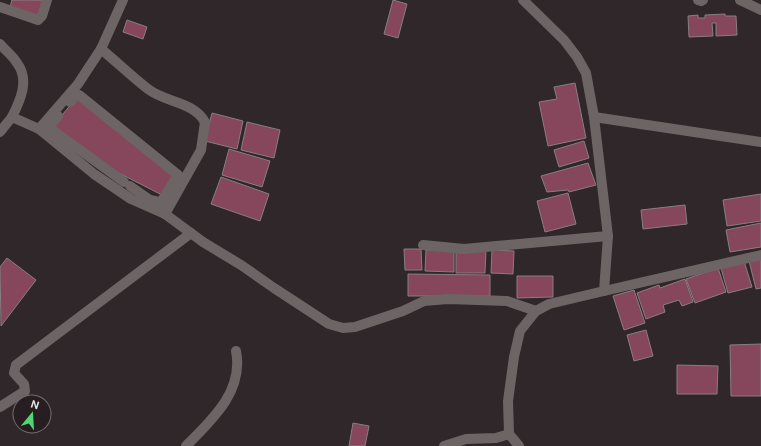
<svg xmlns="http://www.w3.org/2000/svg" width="761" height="446" font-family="'DM Sans',sans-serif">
  <rect width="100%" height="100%" fill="#30272a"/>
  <!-- building -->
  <g fill="#86475d" stroke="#887e81">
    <polygon points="12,0 44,0 39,16 10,7"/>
    <polygon points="393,0 407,4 398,38 384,34"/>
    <polygon points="725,14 725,16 736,16 737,35 716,36 716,23 712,23 713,36 689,37 688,16 698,15 698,18 705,18 705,15"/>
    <polygon points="127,20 147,27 143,39 123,32"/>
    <polygon points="575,83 586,138 548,146 539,102 557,99 554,87"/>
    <polygon points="78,96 177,175 162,195 107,167 53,126"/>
    <polygon points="212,113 243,121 237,149 205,141"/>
    <polygon points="247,122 280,130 274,158 241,150"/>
    <polygon points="584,141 589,158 559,167 554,150"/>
    <polygon points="229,149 270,161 262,187 222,175"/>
    <polygon points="588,163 596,185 569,192 568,190 547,192 541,176"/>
    <polygon points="221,177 269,194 260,221 211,204"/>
    <polygon points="568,193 576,224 545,232 537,201"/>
    <polygon points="761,194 761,221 727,226 723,200"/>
    <polygon points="685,205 687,224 643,229 641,210"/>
    <polygon points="761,223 761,247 730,252 726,230"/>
    <polygon points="404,249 421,249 422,270 405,270"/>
    <polygon points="426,250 454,251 454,272 425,271"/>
    <polygon points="456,250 486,250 485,273 456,273"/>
    <polygon points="492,250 514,251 513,274 491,273"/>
    <polygon points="7,258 36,280 1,326 0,267"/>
    <polygon points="761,258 761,288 756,289 749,261"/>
    <polygon points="744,261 752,287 728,293 721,268"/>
    <polygon points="718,268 726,292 695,303 686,279"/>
    <polygon points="408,274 490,275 490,296 408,296"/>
    <polygon points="517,276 553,276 553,297 517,298"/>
    <polygon points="685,279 693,302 682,306 679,300 663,305 665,312 646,319 637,293 659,285 660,288"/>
    <polygon points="634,290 645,323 624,330 613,296"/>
    <polygon points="646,330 653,356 634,361 627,335"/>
    <polygon points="761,344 761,396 731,396 730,345"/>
    <polygon points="677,365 718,366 717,394 677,394"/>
    <polygon points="353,423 369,426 365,446 349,446"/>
  </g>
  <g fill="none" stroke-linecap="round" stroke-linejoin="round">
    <!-- minor -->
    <g stroke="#6d6466" stroke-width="10">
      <polyline points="123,0 101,49 78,84 39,129 94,174 131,199 165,214 203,242 241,265 274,288 329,324 343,328 355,327 403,311 424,301 448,299 507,301 536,311"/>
      <polyline points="698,0 701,1 703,0"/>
      <polyline points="740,0 761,10"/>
      <polyline points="0,7 38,20 42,16 47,0"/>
      <path d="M0,44C5,50 13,56 17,63C30,80 20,101 12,117"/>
      <path d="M101,49C117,62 132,77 148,89C166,103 193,101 205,122L201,150L165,214"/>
      <polyline points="70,102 76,95 79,95 178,175 161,202 161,206 165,214"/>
      <polyline points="58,116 51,125 51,129 124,182"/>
      <polyline points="594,117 761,142"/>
      <polyline points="0,132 12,117 39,129"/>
      <polyline points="130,186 150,200 159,202"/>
      <polyline points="423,245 464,249 608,236"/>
      <polyline points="604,291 761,255"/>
      <polyline points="0,407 25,391 24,384 14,373 16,365 191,233"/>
      <path d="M186,446C212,420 244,391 236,351"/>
      <polyline points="444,446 466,439 496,438 509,434"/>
    </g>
    <!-- tertiary -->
    <polyline stroke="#6d6466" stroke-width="10" points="519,446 509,434 508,401 514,357 520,331 536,311 549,304 604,291 608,236 594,117 586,73 577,57 564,40 523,0"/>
  </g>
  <!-- north arrow -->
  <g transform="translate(32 414) rotate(18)"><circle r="19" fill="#261e20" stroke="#746d6e"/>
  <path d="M0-3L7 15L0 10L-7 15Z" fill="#52d673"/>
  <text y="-6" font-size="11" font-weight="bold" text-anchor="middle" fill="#e8e3e4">N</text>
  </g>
</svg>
